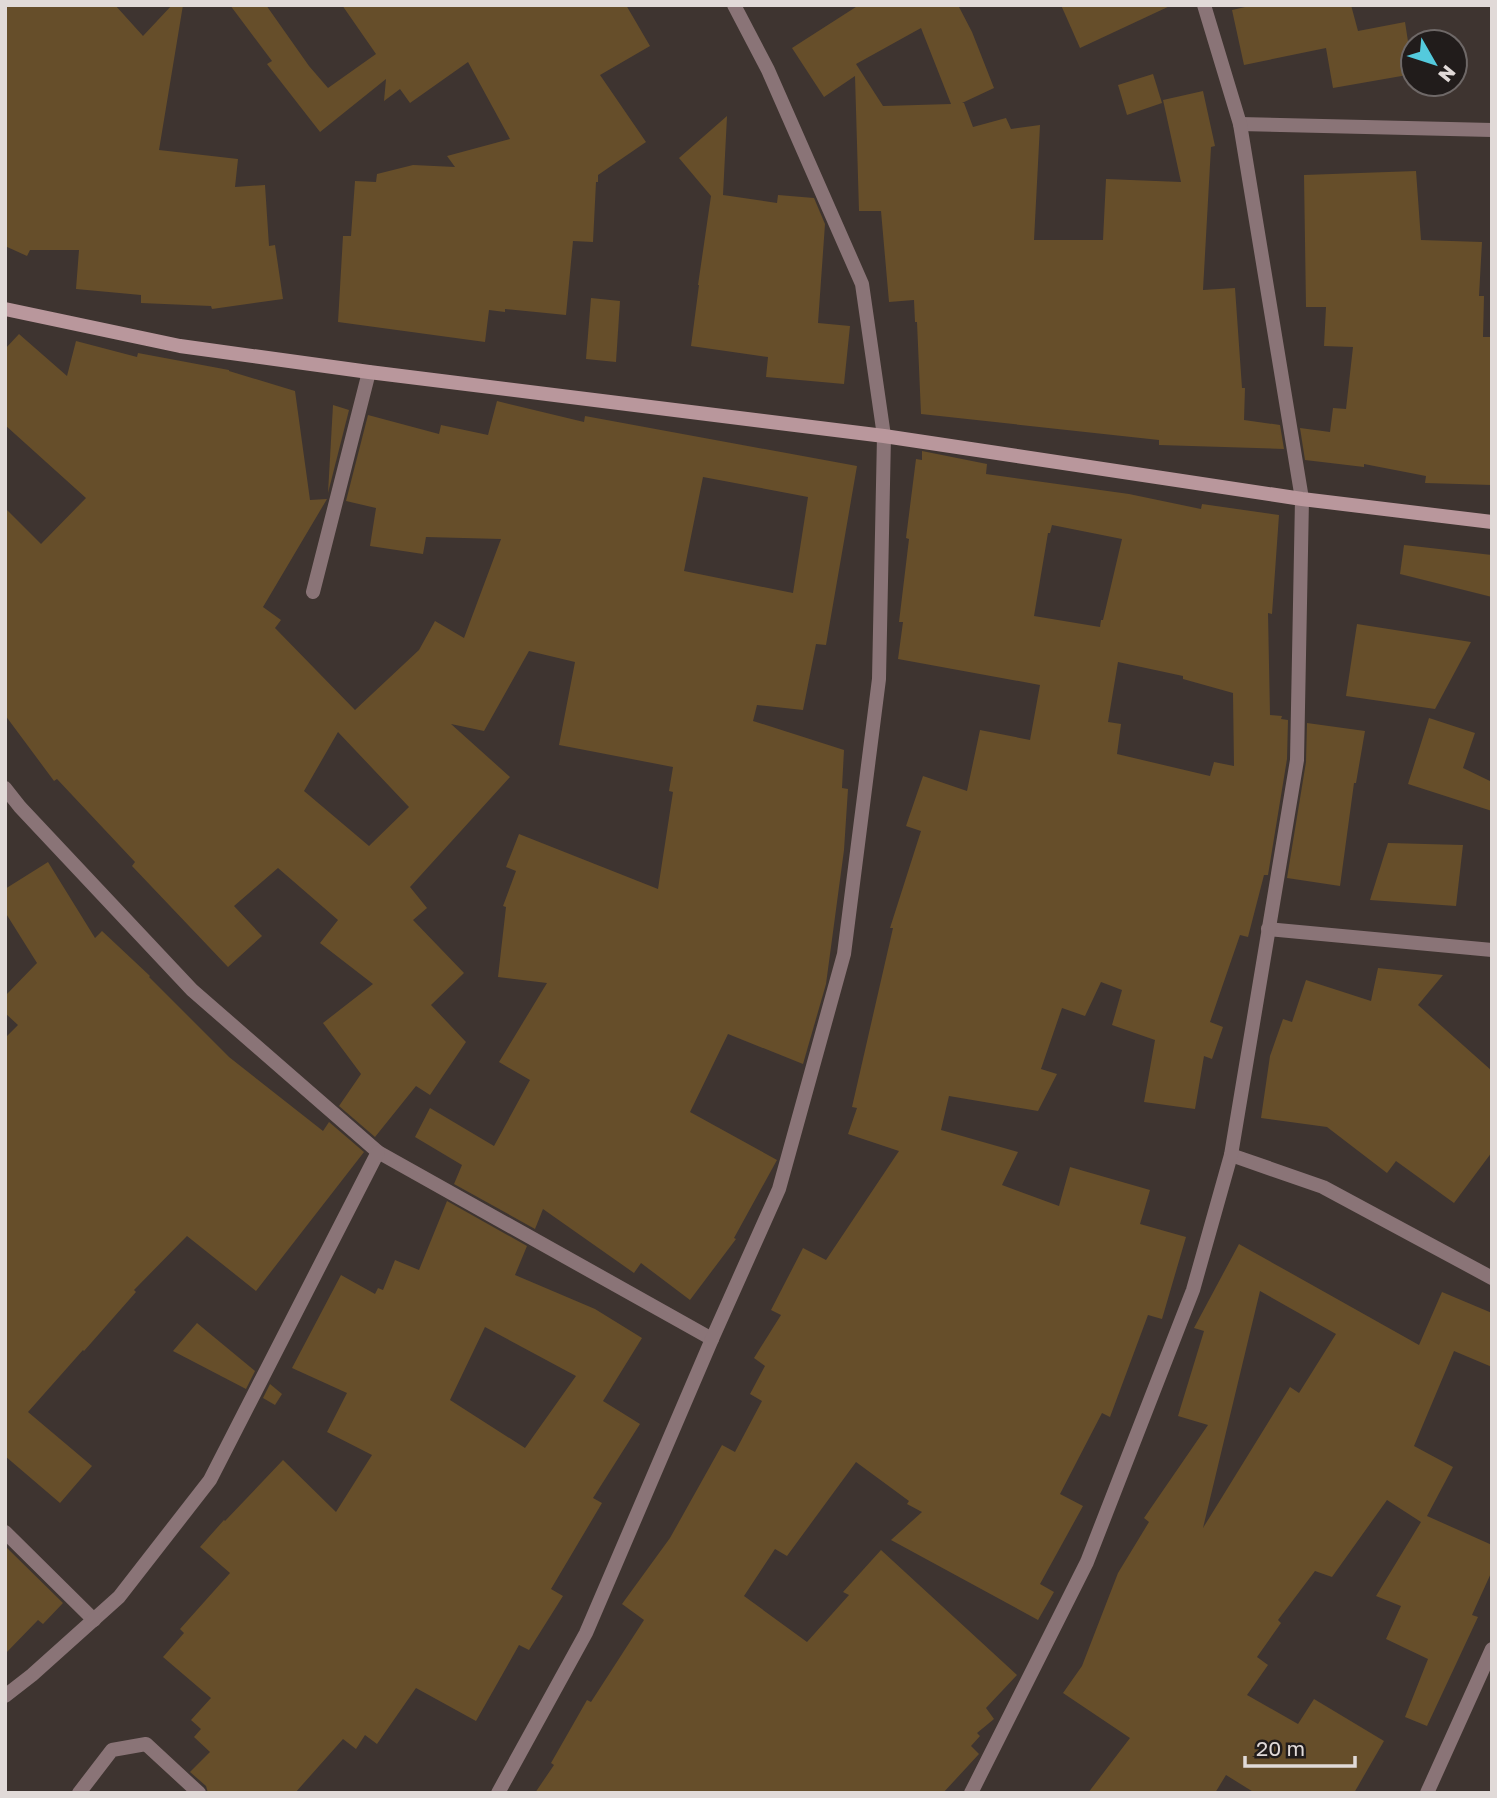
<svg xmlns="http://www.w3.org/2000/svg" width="1497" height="1798" font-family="'Golos Text',sans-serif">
  <rect width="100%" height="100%" fill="#3e3430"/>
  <!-- building -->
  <g fill="#664e2a" fill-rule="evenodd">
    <polygon points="5,5 115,5 143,36 172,5 183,5 159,150 238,159 235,187 265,185 269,246 275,245 283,299 212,309 211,306 141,303 141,295 76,289 79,250 30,250 27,256 5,246"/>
    <polygon points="230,5 266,5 309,66 328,88 376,54 342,5 626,5 650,46 600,75 646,142 598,175 598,182 596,182 593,242 573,241 566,315 505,309 505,312 489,310 485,342 338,322 343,236 351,236 355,181 376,182 377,174 413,165 455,167 447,156 510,139 468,62 410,103 400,89 384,101 386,79 320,132 267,64 272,61"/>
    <path d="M859,5H962L959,7L972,32L994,88L962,103H964L973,127L1006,118L1011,129L1040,125L1034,240H1103L1106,179L1181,182L1163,100L1203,91L1215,146L1211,147L1203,290L1235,288L1242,388H1245L1244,420L1280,425L1284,449L1159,445V440L921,414L917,322H915L914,300L889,302L881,211H859L855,76L824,97L792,48ZM921,28L951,104L883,106L856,64Z"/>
    <polygon points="1061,5 1172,5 1080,48"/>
    <polygon points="1254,5 1351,5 1358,31 1405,22 1413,74 1333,88 1326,48 1244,65 1232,10"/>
    <polygon points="1153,74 1162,103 1127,115 1118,85"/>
    <polygon points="727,116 723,195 777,203 778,195 814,198 825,224 818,323 850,326 844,384 766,377 768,357 691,346 699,285 698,285 711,196 679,158"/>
    <polygon points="1416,171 1421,240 1482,242 1479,296 1484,296 1483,337 1492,337 1492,485 1425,483 1426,476 1364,464 1364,467 1305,460 1300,428 1330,432 1333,408 1346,409 1353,347 1324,346 1326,307 1306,307 1304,175"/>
    <polygon points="591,298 620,301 616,362 586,359"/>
    <path d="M19,334L67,376L76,341L137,357L138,353L229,370V371L295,391L310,500L327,499L263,607L281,620L275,628L355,710L419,650L435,621L464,638L501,539L426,537L423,554L370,546L376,508L346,501L368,415L439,434L441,425L488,435L497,401L584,422L585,416L857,466L826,645L816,644L803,710L757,705L753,721L844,750L842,788L848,789L844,850L826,984L803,1064L728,1034L690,1112L777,1160L734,1238L736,1239L690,1300L641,1263L634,1273L543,1209L535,1229L454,1184L462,1165L415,1137L430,1108L494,1146L530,1080L499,1062L547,983L498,977L506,907L503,906L516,871L506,867L519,834L658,889L673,792L669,791L673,767L559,745L575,662L529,651L484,731L451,724L510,777L410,887L427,908L413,920L464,973L431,1005L466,1042L430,1095L416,1086L375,1137L339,1106L361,1074L323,1023L373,984L320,943L338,920L278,868L234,906L262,936L228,967L132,866L135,862L57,779L54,781L5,715V508L41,544L86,498L5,425V349ZM703,477L808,497L793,593L684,571ZM338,732L409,807L369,846L304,791Z"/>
    <polygon points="333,405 349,410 328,493"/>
    <path d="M922,451L987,464L986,474L1129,494L1201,509L1202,504L1279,515L1272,614L1268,613L1270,715L1282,716L1281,719L1288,720L1287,759L1268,875H1264L1248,937L1240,935L1210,1022L1223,1027L1212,1059L1204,1056L1195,1109L1144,1102L1155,1040L1112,1025L1122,990L1101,982L1085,1016L1062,1008L1041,1069L1057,1074L1038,1111L949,1096L941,1130L1018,1152L1002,1185L1059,1206L1070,1167L1150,1190L1140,1224L1186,1237L1162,1319L1148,1315L1110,1417L1102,1413L1060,1494L1083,1506L1040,1584L1054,1592L1038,1620L891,1540L922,1512L907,1504L909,1501L856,1462L787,1556L775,1549L744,1596L807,1642L849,1595L843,1592L881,1550L1017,1675L986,1708L994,1719L977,1733L980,1736L971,1746L979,1754L943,1793H535L554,1765L551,1763L587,1700L591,1702L644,1620L622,1604L670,1538L722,1445L735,1452L762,1401L750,1394L765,1366L754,1358L781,1315L771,1310L803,1248L826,1260L899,1151L848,1134L857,1108L852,1107L893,928H890L921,831L906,826L923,776L967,791L980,730L1030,740L1040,685L898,659L903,622H899L909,539L906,538L916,459L922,460ZM1052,525L1122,539L1103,620H1101L1100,627L1034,616L1048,533H1050ZM1118,662L1183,676V679L1233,693L1234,766L1214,762L1210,776L1117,754L1121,724L1108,722Z"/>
    <polygon points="1404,545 1492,555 1492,597 1400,574"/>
    <polygon points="1357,624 1471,642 1435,709 1346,696"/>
    <polygon points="1429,718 1475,733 1463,768 1492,782 1492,811 1408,784"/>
    <polygon points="1307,723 1365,731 1356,783 1354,783 1340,886 1287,878 1306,762"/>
    <polygon points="1388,843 1463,845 1456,906 1370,900"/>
    <polygon points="48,862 95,938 102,931 150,976 149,977 229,1057 323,1131 329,1122 364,1152 256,1291 187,1236 134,1290 136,1292 84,1351 83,1350 28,1412 92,1466 60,1503 5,1456 5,1038 18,1025 5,1013 5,996 37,963 5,912 5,889"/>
    <polygon points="1378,968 1443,975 1418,1005 1492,1071 1492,1152 1454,1203 1396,1161 1387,1173 1327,1127 1261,1118 1270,1056 1283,1019 1292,1022 1306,980 1371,1001"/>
    <path d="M447,1201L527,1246L515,1275L595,1309L642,1338L603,1401L640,1424L593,1498L602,1503L551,1589L563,1596L529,1650L519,1645L476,1721L416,1688L377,1744L365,1735L356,1749L343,1739L295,1793H208L206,1786L190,1772L210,1752L194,1737L201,1729L191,1720L211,1698L163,1657L184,1633L180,1629L230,1573L200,1547L224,1520L225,1521L283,1460L336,1512L372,1455L327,1432L347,1393L292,1368L341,1275L375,1294L378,1288L383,1290L395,1260L419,1270ZM485,1327L576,1376L525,1448L450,1400Z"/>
    <path d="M1239,1244L1419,1345L1442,1292L1492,1313V1367L1454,1351L1414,1446L1453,1467L1427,1516L1492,1545V1571L1472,1615L1478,1617L1427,1726L1405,1717L1428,1659L1386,1639L1401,1606L1376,1596L1421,1522L1387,1500L1332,1577L1315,1571L1278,1620L1281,1623L1257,1657L1268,1665L1247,1695L1298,1724L1314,1699L1384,1741L1354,1793H1255L1226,1775L1215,1793H1088L1130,1738L1063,1693L1082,1666L1118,1573L1149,1522L1144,1518L1208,1425L1178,1416L1204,1331L1194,1328ZM1260,1291L1336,1334L1299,1393L1290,1387L1203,1528Z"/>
    <polygon points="197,1323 255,1371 246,1389 173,1351"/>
    <polygon points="270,1384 282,1394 275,1405 263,1398"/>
    <polygon points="5,1546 63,1603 43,1624 38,1620 5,1654"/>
  </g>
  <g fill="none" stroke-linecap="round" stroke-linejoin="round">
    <!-- lane -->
    <polyline stroke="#8a7477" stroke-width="14" points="79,1793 112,1750 146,1744 199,1793"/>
    <!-- street -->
    <g stroke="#8a7477" stroke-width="14">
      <polyline points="1240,124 1492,130"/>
      <polyline points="313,592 369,372"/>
      <polyline points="5,788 20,807 192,990 378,1152 712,1339"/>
      <polyline points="1268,929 1492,950"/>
      <polyline points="1231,1155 1323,1187 1492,1278"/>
      <polyline points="5,1532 94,1620"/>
      <polyline points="5,1696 32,1675 119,1597 210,1480 378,1152"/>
      <polyline points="498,1793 586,1633 712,1339 779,1189 844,954 879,679 884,436 862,284 768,70 734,5"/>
      <polyline points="971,1793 1087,1562 1193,1290 1231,1155 1297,760 1302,499 1240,124 1204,5"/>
      <polyline points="1427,1793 1492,1649"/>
    </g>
    <!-- secondary -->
    <polyline stroke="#b9979c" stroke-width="14" points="5,309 180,346 369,372 884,436 1302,499 1492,522"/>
  </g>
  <!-- border -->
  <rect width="1497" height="1798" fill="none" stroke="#e1dad8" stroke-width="14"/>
  <!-- north arrow -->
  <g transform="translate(1434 63) rotate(129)"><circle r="33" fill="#211c1b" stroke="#6e6867" stroke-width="2"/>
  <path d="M0-5L12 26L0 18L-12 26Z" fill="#54cadd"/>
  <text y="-10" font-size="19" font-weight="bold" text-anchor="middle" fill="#e1dad8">N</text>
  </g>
  <!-- scale -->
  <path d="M1245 1756v10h110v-10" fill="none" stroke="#e1dad8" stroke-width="3.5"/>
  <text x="1256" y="1756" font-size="21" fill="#e1dad8" stroke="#211c1b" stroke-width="5" paint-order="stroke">20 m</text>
</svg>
